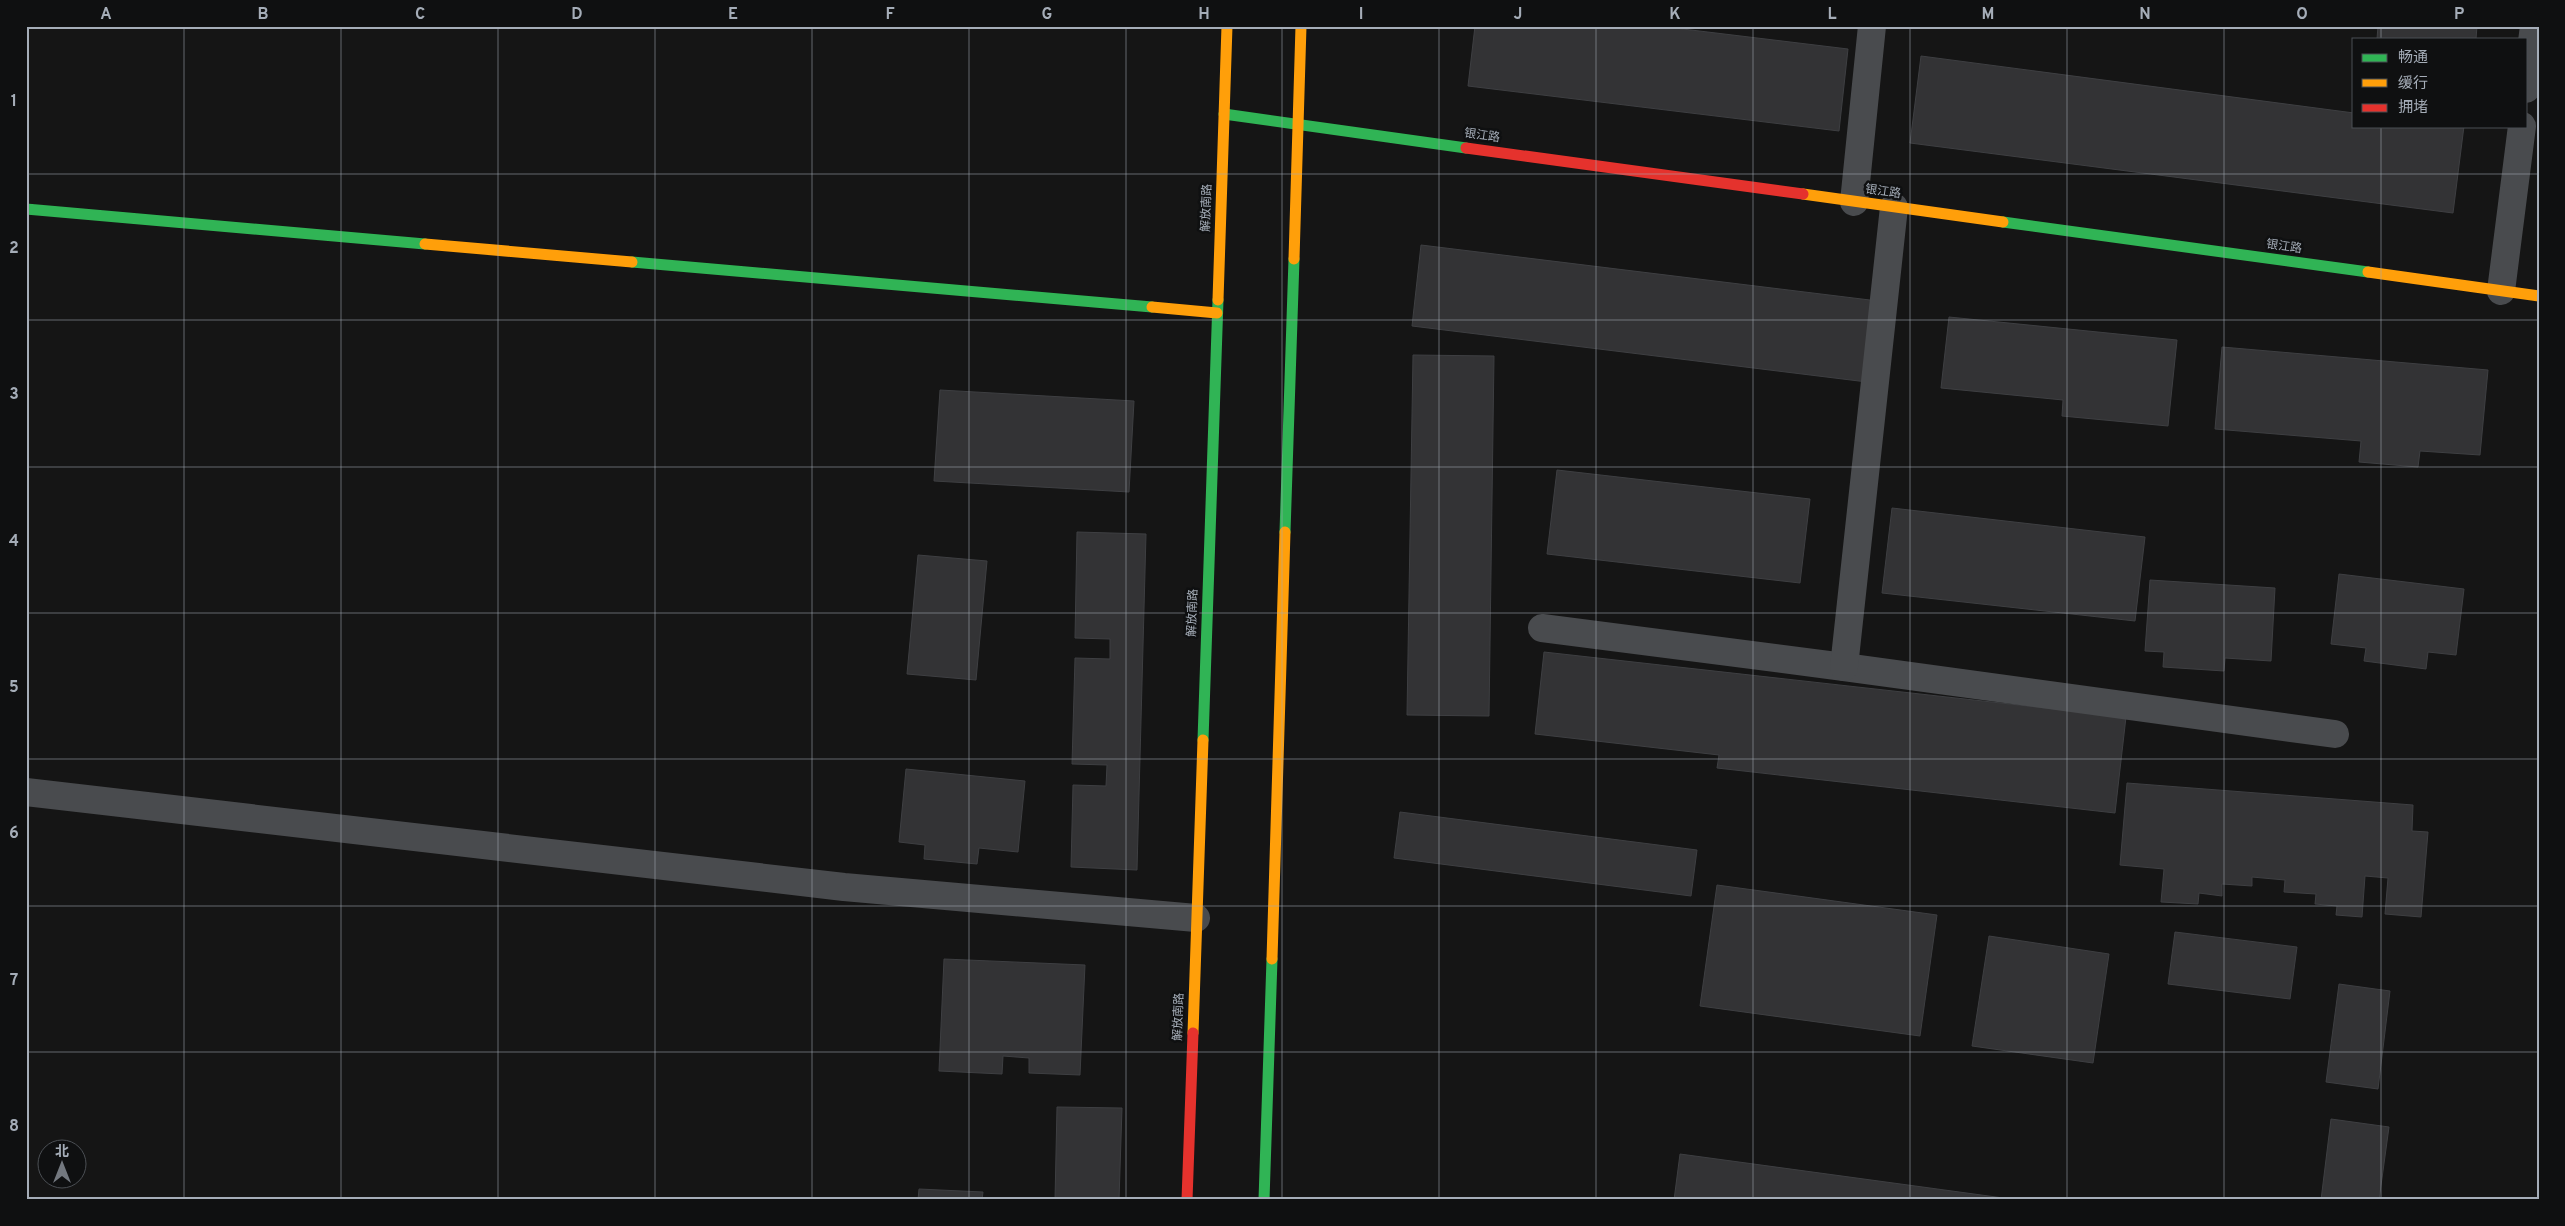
<svg xmlns="http://www.w3.org/2000/svg" width="2565" height="1226" font-family="Overpass,'Noto Sans SC',sans-serif">
  <rect width="100%" height="100%" fill="#151515"/>
  <!-- building -->
  <g fill="#333335" stroke="#3e3f42">
    <polygon points="1475,26 1658,26 1848,49 1839,131 1468,86"/>
    <polygon points="2378,26 2477,26 2476,39 2377,39"/>
    <polygon points="1921,56 2354,113 2354,126 2464,126 2453,213 1910,143"/>
    <polygon points="1421,245 1878,301 1867,382 1412,326"/>
    <polygon points="1949,317 2177,340 2168,426 2062,416 2063,400 1941,388"/>
    <polygon points="2222,347 2488,370 2480,455 2420,451 2418,467 2359,462 2361,441 2215,429"/>
    <polygon points="1413,355 1494,356 1489,716 1407,715"/>
    <polygon points="940,390 1134,401 1129,492 934,481"/>
    <polygon points="1557,470 1810,499 1800,583 1547,554"/>
    <polygon points="1892,508 2145,537 2135,621 1882,593"/>
    <polygon points="1077,532 1146,534 1137,870 1071,867 1073,785 1106,786 1107,765 1072,764 1075,658 1110,659 1110,639 1075,638"/>
    <polygon points="918,555 987,561 976,680 907,674"/>
    <polygon points="2339,574 2464,589 2456,655 2428,652 2426,669 2364,661 2366,648 2331,644"/>
    <polygon points="2150,580 2275,588 2271,661 2225,658 2224,671 2163,667 2164,652 2145,651"/>
    <polygon points="1544,652 2126,717 2115,813 1717,768 1719,755 1535,734"/>
    <polygon points="906,769 1025,781 1018,852 979,848 977,864 924,859 925,845 899,842"/>
    <polygon points="2127,783 2413,805 2412,831 2428,832 2421,917 2385,914 2388,878 2365,876 2362,917 2336,915 2337,906 2315,904 2316,894 2284,892 2285,880 2252,877 2252,886 2222,884 2222,896 2199,893 2198,904 2161,902 2164,869 2120,865"/>
    <polygon points="1400,812 1697,850 1691,896 1394,858"/>
    <polygon points="1717,885 1937,915 1920,1036 1700,1006"/>
    <polygon points="2175,932 2297,947 2290,999 2168,984"/>
    <polygon points="1989,936 2109,954 2093,1063 1972,1046"/>
    <polygon points="944,959 1085,965 1080,1075 1029,1073 1029,1058 1003,1056 1002,1074 939,1071"/>
    <polygon points="2339,984 2390,991 2378,1089 2326,1082"/>
    <polygon points="1057,1107 1122,1108 1119,1200 1055,1200"/>
    <polygon points="2331,1119 2389,1127 2379,1200 2321,1200"/>
    <polygon points="1680,1154 2018,1200 1674,1200"/>
    <polygon points="919,1189 983,1192 982,1200 918,1200"/>
  </g>
  <g fill="none" stroke-linecap="round" stroke-linejoin="round">
    <!-- street -->
    <g stroke="#494b4e" stroke-width="28">
      <polyline points="2526,89 2534,26"/>
      <polyline points="1854,202 1872,26"/>
      <polyline points="2501,291 2522,126"/>
      <polyline points="1542,628 1844,667 2335,734"/>
      <polyline points="1844,667 1894,207"/>
      <polyline points="26,792 844,887 1196,918"/>
    </g>
    <!-- fast -->
    <g stroke="#30b455" stroke-width="11">
      <polyline points="1224,114 1466,148"/>
      <polyline points="26,209 425,244"/>
      <polyline points="2003,222 2368,272"/>
      <polyline points="632,262 1152,307"/>
      <polyline points="1285,532 1294,259"/>
      <polyline points="1203,740 1218,300"/>
      <polyline points="1264,1200 1272,959"/>
    </g>
    <!-- slow -->
    <g stroke="#ff9f0a" stroke-width="11">
      <polyline points="1803,194 2003,222"/>
      <polyline points="425,244 632,262"/>
      <polyline points="1294,259 1301,26"/>
      <polyline points="2368,272 2539,296"/>
      <polyline points="1218,300 1227,26"/>
      <polyline points="1152,307 1217,313"/>
      <polyline points="1272,959 1285,532"/>
      <polyline points="1193,1033 1203,740"/>
    </g>
    <!-- jam -->
    <g stroke="#e5322d" stroke-width="11">
      <polyline points="1466,148 1803,194"/>
      <polyline points="1187,1200 1193,1033"/>
    </g>
  </g>
  <!-- grid -->
  <path fill="none" stroke="#a5adb8" stroke-width="1" stroke-opacity="0.55" d="M184,26V1200M341,26V1200M498,26V1200M655,26V1200M812,26V1200M969,26V1200M1126,26V1200M1282,26V1200M1439,26V1200M1596,26V1200M1753,26V1200M1910,26V1200M2067,26V1200M2224,26V1200M2381,26V39M2381,126V1200M26,174H2539M26,320H2539M26,467H2539M26,613H2539M26,759H2539M26,906H2539M26,1052H2539"/>
  <g text-anchor="middle" dominant-baseline="central" stroke-width="5" stroke-linejoin="round" paint-order="stroke">
    <!-- street labels -->
    <g font-size="12" fill="#a5adb8" stroke="#0f1011">
      <text transform="translate(1482 136) rotate(8)">银江路</text>
      <text transform="translate(1883 192) rotate(8)">银江路</text>
      <text transform="translate(1207 208) rotate(-88)">解放南路</text>
      <text transform="translate(2284 247) rotate(8)">银江路</text>
      <text transform="translate(1193 613) rotate(-88)">解放南路</text>
      <text transform="translate(1179 1017) rotate(-88)">解放南路</text>
    </g>
  </g>
  <!-- border -->
  <rect width="2565" height="1226" fill="none" stroke="#0f1011" stroke-width="55"/>
  <!-- legend -->
  <rect x="2352" y="38" width="175" height="90" fill="#0f1011" stroke="#4b4f54"/>
  <rect x="2362" y="54" width="25" height="8" fill="#30b455" stroke="#4b4f54"/>
  <text x="2398" y="62" font-size="15" fill="#a5adb8">畅通</text>
  <rect x="2362" y="79" width="25" height="8" fill="#ff9f0a" stroke="#4b4f54"/>
  <text x="2398" y="88" font-size="15" fill="#a5adb8">缓行</text>
  <rect x="2362" y="104" width="25" height="8" fill="#e5322d" stroke="#4b4f54"/>
  <text x="2398" y="112" font-size="15" fill="#a5adb8">拥堵</text>
  <!-- north arrow -->
  <g transform="translate(62 1164)"><circle r="24" fill="#0f1011" stroke="#4b4f54"/>
  <path d="M0-4L9 19L0 12L-9 19Z" fill="#73787f"/>
  <text y="-8" font-size="14" font-weight="bold" text-anchor="middle" fill="#a5adb8">北</text>
  </g>
  <rect x="28" y="28" width="2510" height="1170" fill="none" stroke="#a5adb8" stroke-width="2"/>
  <g font-size="16" text-anchor="middle" font-weight="bold" fill="#a5adb8">
    <text x="106" y="19">A</text>
    <text x="263" y="19">B</text>
    <text x="420" y="19">C</text>
    <text x="577" y="19">D</text>
    <text x="733" y="19">E</text>
    <text x="890" y="19">F</text>
    <text x="1047" y="19">G</text>
    <text x="1204" y="19">H</text>
    <text x="1361" y="19">I</text>
    <text x="1518" y="19">J</text>
    <text x="1675" y="19">K</text>
    <text x="1832" y="19">L</text>
    <text x="1988" y="19">M</text>
    <text x="2145" y="19">N</text>
    <text x="2302" y="19">O</text>
    <text x="2459" y="19">P</text>
    <text x="14" y="106">1</text>
    <text x="14" y="253">2</text>
    <text x="14" y="399">3</text>
    <text x="14" y="546">4</text>
    <text x="14" y="692">5</text>
    <text x="14" y="838">6</text>
    <text x="14" y="985">7</text>
    <text x="14" y="1131">8</text>
  </g>
</svg>
